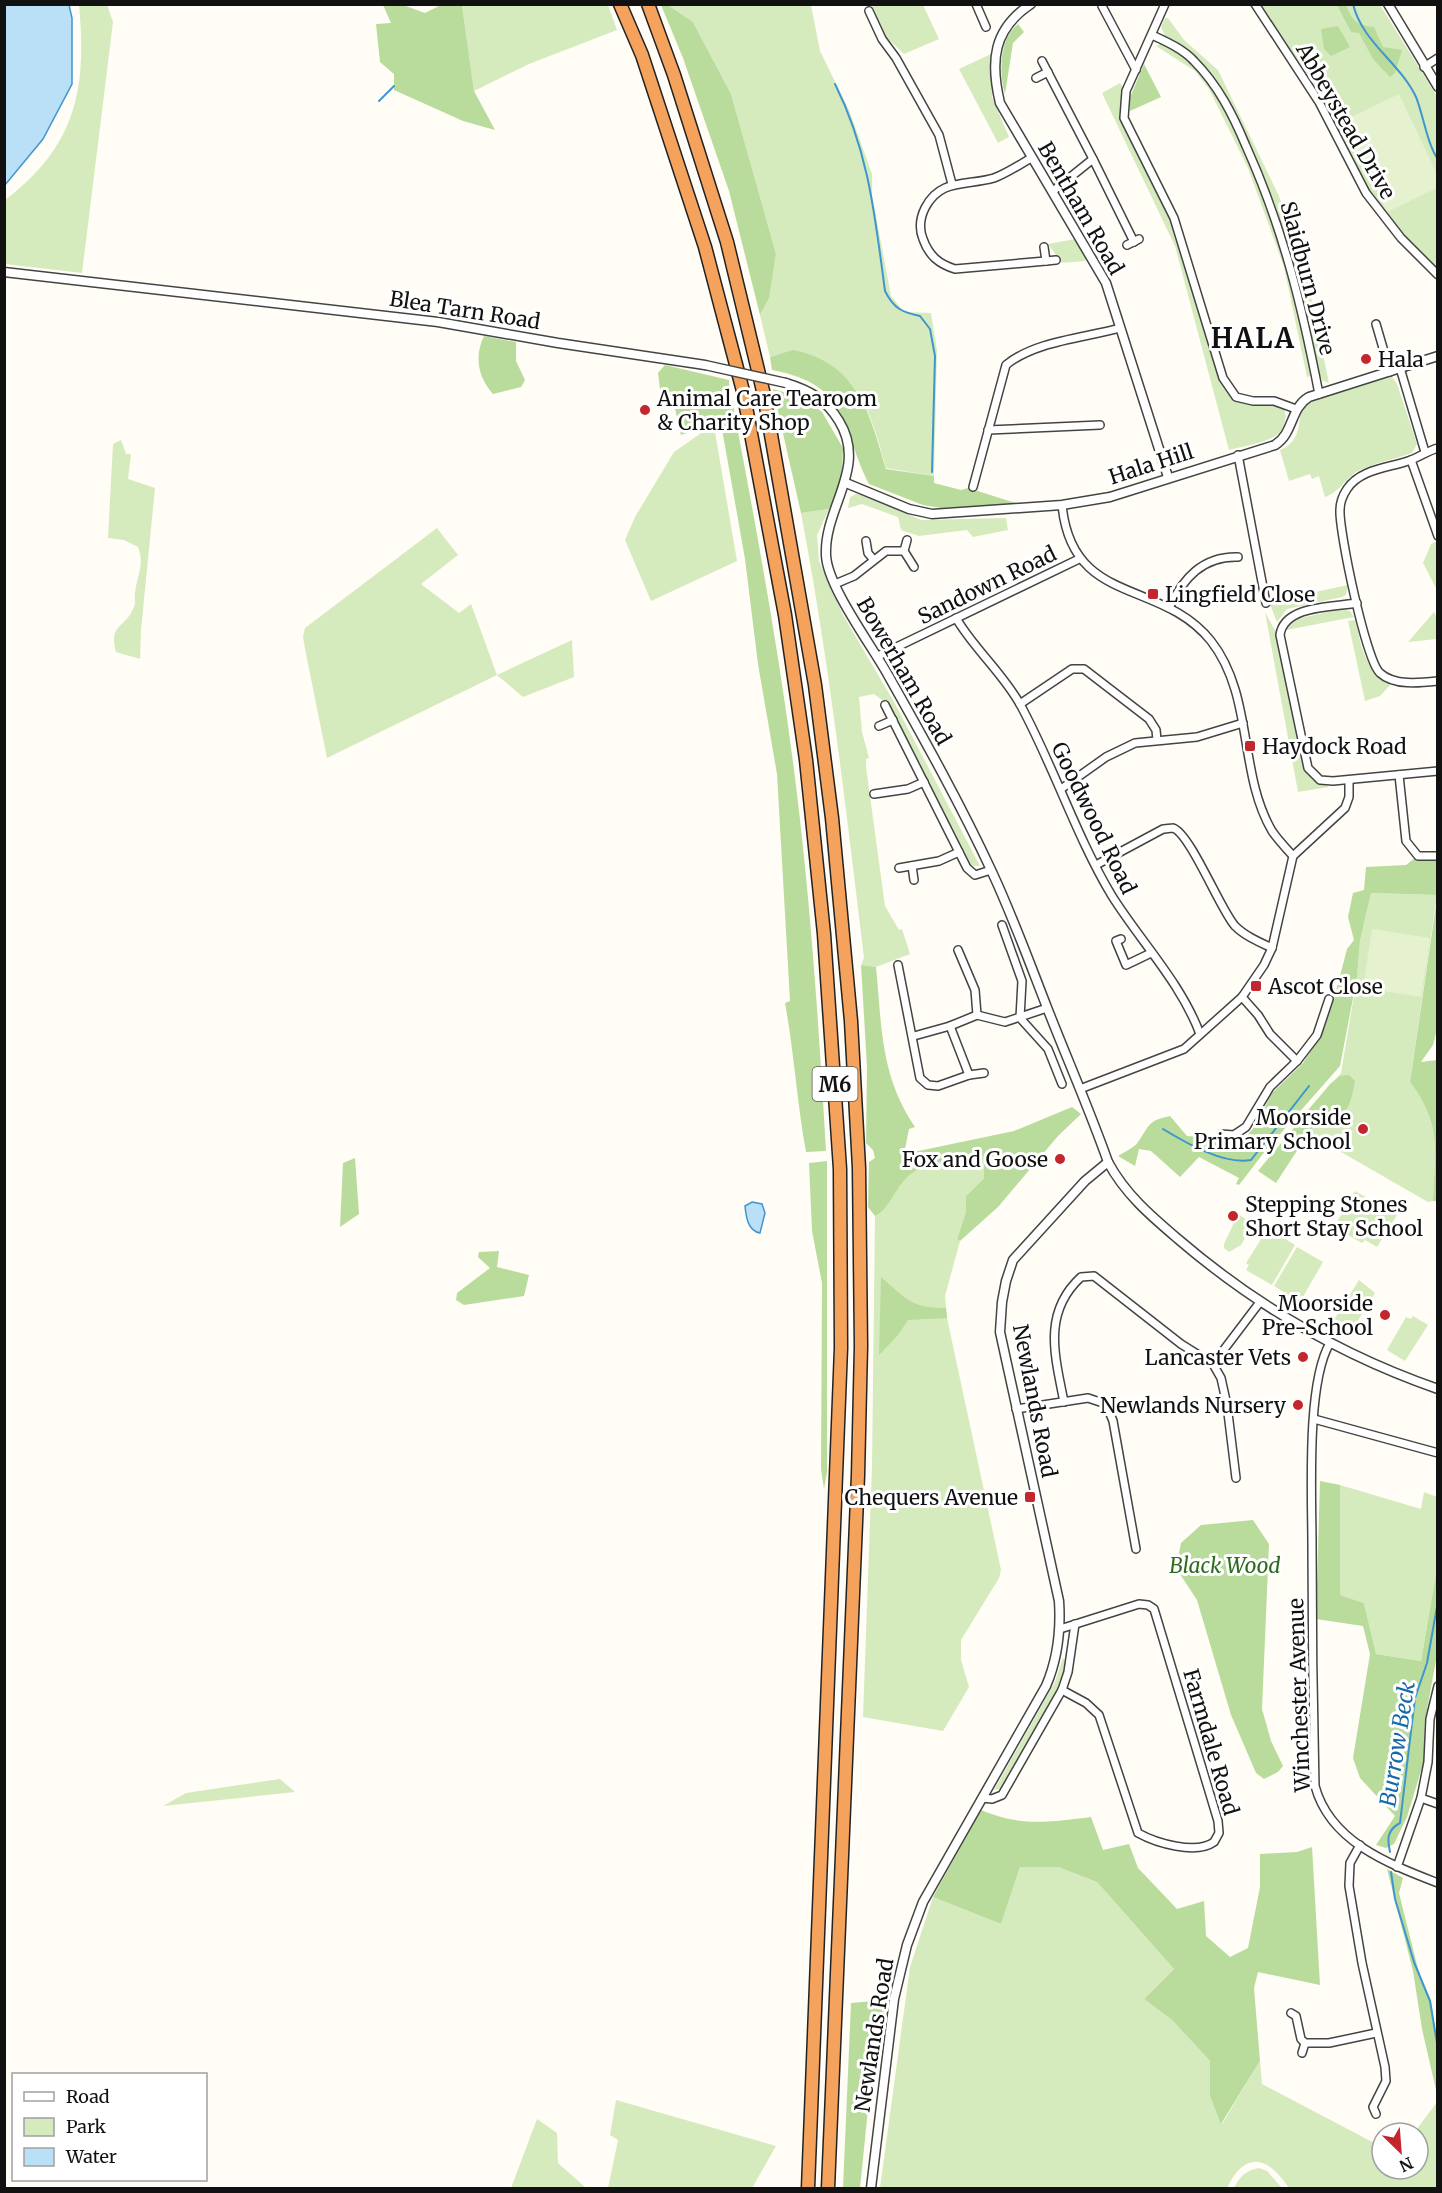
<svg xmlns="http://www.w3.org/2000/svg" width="1442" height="2193" font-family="Merriweather,serif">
  <rect width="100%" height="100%" fill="#fffdf5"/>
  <!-- green -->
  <g fill="#d5ebbd">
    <path d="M79,5H107L113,22L82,273L5,264V200C76,146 87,89 79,5Z"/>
    <polygon points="462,5 608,5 617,30 529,64 474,91"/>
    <path d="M668,5H811L820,51L849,110L872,174V195L891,296L904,312L931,313L937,351L934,476L886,468C874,426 865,383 822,361C802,351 792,350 770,357L760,315L769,297L776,254L731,94L693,22Z"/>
    <polygon points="872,5 923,5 939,39 904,54 886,37"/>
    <polygon points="1259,5 1380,5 1437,96 1437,269 1403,237 1368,191 1354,167 1317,88"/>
    <polygon points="1165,18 1168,18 1184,40 1218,70 1278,194 1293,231 1308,283 1329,383 1323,381 1318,372 1297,270 1261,169 1221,87 1199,61 1165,36 1161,27"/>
    <path d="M1160,44C1213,44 1280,225 1291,270C1299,303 1304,336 1311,369L1310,376L1307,377L1284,267L1248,168L1209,89L1195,71L1156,46Z"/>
    <polygon points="991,54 992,97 1009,137 998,143 959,69"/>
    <path d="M1120,83L1126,91L1124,118L1174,218L1223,378L1236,397C1251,398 1291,396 1285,421C1284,426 1280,434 1275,436C1262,444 1243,446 1229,450L1175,246L1102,93Z"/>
    <polygon points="1075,239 1086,259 1085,261 1062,263 1048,244"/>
    <path d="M1384,376L1392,377L1397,384L1417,444L1412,453C1395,459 1374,463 1358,471C1344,479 1340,492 1325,497L1319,476L1312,479L1310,474L1289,481L1280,450C1299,443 1299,426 1301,408L1309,401Z"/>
    <polygon points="707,429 715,432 737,561 651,601 625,540 635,517 674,452"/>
    <path d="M121,440L126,454H131L128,479L155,488L141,630L140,659L116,652C108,624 126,628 134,607C136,603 134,597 135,593C137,575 145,565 138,547L124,540L108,538L113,444Z"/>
    <polygon points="856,494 867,496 921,520 1006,518 1008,530 973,537 967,530 919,536 901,530 898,517 862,504 848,508 850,497"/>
    <path d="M829,509L817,535L819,561L843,615L894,702L980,866H972L889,705L874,694L859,697L862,732L869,758L866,759V767L885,906L899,930L902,929L910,954L876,967L861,965L864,958C846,809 829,660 801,513Z"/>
    <polygon points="437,528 458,555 421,584 459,613 471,604 497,675 572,640 574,677 523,697 497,675 327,758 306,654 303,637 305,628"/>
    <polygon points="1436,542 1438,546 1437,590 1423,563 1431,544"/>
    <polygon points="1348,585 1346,595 1342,597 1287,609 1277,622 1269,602"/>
    <polygon points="1342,609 1350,611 1354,617 1286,630 1296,619"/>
    <polygon points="1265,612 1278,636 1302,763 1308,775 1329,787 1298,792"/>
    <polygon points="1434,612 1437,618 1437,639 1408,642"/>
    <path d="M1355,620C1363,652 1363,664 1390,685L1380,696L1365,701L1348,621Z"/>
    <path d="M1371,893L1437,895L1410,1082C1442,1125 1435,1149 1433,1201L1428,1202L1294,1125L1341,1073L1357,977L1360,941Z"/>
    <path d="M977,1154L984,1162V1178L966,1196V1212L957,1239L960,1241L945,1296L947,1318L1001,1570L999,1578L961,1640V1660L969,1687L943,1731L863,1717L872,1466L875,1216C890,1209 896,1183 914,1172C928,1163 960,1159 977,1154Z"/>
    <polygon points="1355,1191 1397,1215 1377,1247 1365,1240 1362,1243 1334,1227"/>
    <polygon points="1238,1214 1253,1224 1241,1245 1229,1252 1224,1248 1224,1244"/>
    <polygon points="1268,1228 1295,1245 1272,1285 1246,1270 1249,1265 1246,1263"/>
    <polygon points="1297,1247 1323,1262 1300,1302 1274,1286"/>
    <polygon points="1359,1280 1375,1293 1350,1333 1332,1323"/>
    <polygon points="1413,1316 1428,1325 1405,1361 1387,1350 1406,1317 1411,1319"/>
    <polygon points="1340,1485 1421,1509 1424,1492 1437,1497 1437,1568 1421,1661 1376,1654 1364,1603 1340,1595"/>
    <polygon points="1063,1658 1067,1662 1059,1688 1001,1789 994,1790 1054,1684"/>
    <polygon points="280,1779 295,1792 163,1806 186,1793"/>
    <path d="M1020,1867H1058L1097,1882L1174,1969L1144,1999L1172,2020L1210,2061V2096L1222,2124L1260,2061L1262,2084L1382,2147V2169H1418V2133H1414L1437,2102V2188H1289C1268,2156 1245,2150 1227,2188H880L910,1967L933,1897L1001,1924Z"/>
    <polygon points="616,2100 776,2146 752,2188 608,2188 618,2140 610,2135"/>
    <polygon points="537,2119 557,2133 558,2163 586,2188 511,2188"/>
    <path d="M1259,2168L1267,2171L1282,2188H1234C1240,2176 1245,2171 1259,2168Z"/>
  </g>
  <!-- forest -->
  <g fill="#b9dc9c">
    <polygon points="383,5 403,5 425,13 441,5 462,5 474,91 495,130 463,121 394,90 394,74 380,62 376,24 391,23"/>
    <polygon points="661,5 668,5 693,22 731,94 776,254 769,298 760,315 729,191 683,58"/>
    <path d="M1337,5H1346C1352,21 1357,25 1374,27L1383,47L1402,50L1395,73L1390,77L1373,59L1359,33L1351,32Z"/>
    <path d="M1018,24L1024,32L1013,43L1005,94C999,73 999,38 1018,24Z"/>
    <polygon points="1338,26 1350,47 1331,56 1324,49 1321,29"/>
    <polygon points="1144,64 1161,97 1130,111 1129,100"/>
    <path d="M484,336L516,342V361L525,380L521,387L493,394C478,377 474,357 484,336Z"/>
    <path d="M793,350C858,363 870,414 886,469L934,476V483L961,490L968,488L1019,504L941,508L923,505L869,484C840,426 851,385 772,370L770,357Z"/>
    <path d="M665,365L729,380V384C754,516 780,653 796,786C811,907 819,1029 826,1151L806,1152C797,1102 794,1052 785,1003L790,1001L777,774L758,664L745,559L722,429L717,422L681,435L673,400L660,389L658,373Z"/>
    <polygon points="773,389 804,398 822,412 843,448 842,480 829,509 801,513"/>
    <path d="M1419,855L1437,856V895L1371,893L1360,941L1357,977L1340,1066L1266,1150L1239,1185L1236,1184L1239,1178L1199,1157L1180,1177L1151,1151L1139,1149L1135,1166L1118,1156C1124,1152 1134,1148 1138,1142C1150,1125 1147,1121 1170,1116L1187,1136C1208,1136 1218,1146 1239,1145L1256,1125L1272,1093L1303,1063L1320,1037L1334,999L1347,949L1354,940L1348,917L1353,893L1364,890L1366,867L1406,865Z"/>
    <path d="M1437,899V1029L1433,1045L1421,1062L1437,1060L1438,1201H1433C1435,1149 1442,1125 1410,1082Z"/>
    <path d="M861,965L876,967C882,1027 880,1075 915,1127L909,1129L904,1154L1014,1131L1072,1107L1081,1114L1058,1136L998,1207L960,1241L957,1239L966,1212V1196L984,1178V1162L977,1154C960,1158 928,1163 914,1172C896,1183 890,1210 875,1216L868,1207L869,1162L875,1158L873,1150L866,1143L867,1067Z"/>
    <path d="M1349,1075L1355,1081C1349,1114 1345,1118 1313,1126L1276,1183L1258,1171L1330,1084L1340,1076Z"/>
    <polygon points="355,1158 359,1214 340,1227 343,1163"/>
    <polygon points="827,1161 827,1472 824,1489 821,1469 822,1283 812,1231 809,1163"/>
    <polygon points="499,1251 497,1267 529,1275 524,1296 464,1305 456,1300 457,1293 490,1268 478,1257 479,1252"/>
    <path d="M881,1277C907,1299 910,1308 946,1308L947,1318L908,1320L898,1335L879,1355Z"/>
    <polygon points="1320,1481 1340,1485 1340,1595 1364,1603 1376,1654 1421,1661 1437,1568 1437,1655 1425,1720 1424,1761 1407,1817 1394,1844 1386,1848 1376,1845 1395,1816 1360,1778 1353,1758 1370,1654 1363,1626 1316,1619"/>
    <polygon points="1253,1520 1269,1544 1262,1709 1271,1741 1283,1766 1278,1772 1264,1779 1256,1773 1231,1715 1197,1600 1176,1568 1181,1543 1201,1525"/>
    <path d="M981,1810C1021,1827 1050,1822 1091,1817L1103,1850L1129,1844L1138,1868L1177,1909L1204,1901L1206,1936L1230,1957L1248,1948L1260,1887V1854L1297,1852L1312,1847L1320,1985L1258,1972L1254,1988L1260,2061L1221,2124L1210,2096V2061L1172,2020L1144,1999L1174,1969L1097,1882L1058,1867H1020L1001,1924L933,1897Z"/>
    <polygon points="1387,1869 1403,1878 1399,1893 1420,1977 1431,2000 1437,2044 1437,2094 1422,2029 1413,1971"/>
    <polygon points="886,2000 868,2109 860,2188 843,2188 851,2003"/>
  </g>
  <!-- pitch -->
  <g fill="#e6f2cf">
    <polygon points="1399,94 1437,174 1437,188 1387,212 1343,121"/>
    <polygon points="1372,929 1430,938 1421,997 1363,988"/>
  </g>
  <!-- water -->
  <g fill="#b9e0f7" stroke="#3f96cf" stroke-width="1.5">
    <polygon points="5,4 69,5 72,18 72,84 43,139 5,185"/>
    <path d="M752,1202L762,1204L765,1213L760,1233C748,1231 746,1217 745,1206Z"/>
  </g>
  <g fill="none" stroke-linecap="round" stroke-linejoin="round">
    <!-- stream -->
    <g stroke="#3f96cf" stroke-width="2">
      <path d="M1353,4C1362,42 1400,63 1416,97C1423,114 1428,147 1438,159"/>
      <path d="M835,84C869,152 875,217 885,291C894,309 902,312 920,316L930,329L935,356L932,472"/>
      <polyline points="379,101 394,86"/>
      <path d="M1163,1129C1186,1143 1224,1165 1251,1160L1309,1086"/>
      <path d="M1390,1852C1387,1839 1387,1830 1400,1823L1415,1698L1427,1663L1438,1601"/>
      <polyline points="1391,1872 1395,1899 1414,1962 1430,2001 1438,2049"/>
    </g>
    <!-- minor casing -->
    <g stroke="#444" stroke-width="10">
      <g id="minor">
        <polyline points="976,4 986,27"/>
        <polyline points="1165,4 1126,91 1124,118 1174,218 1223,378 1236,397 1253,401 1274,401 1296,409"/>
        <polyline points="1255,4 1319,102 1366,193 1401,238 1438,275"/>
        <polyline points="1102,6 1136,70"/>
        <polyline points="869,11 882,39 896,58 939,135 952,184"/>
        <path d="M1152,35C1167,42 1183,49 1194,61C1218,85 1233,115 1246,146C1283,228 1302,306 1319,394"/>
        <polyline points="1042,61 1093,159"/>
        <polyline points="1424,67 1438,58"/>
        <polyline points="1036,78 1048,72"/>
        <path d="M1031,158C1019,165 1007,173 994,178C967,186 940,178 925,208C920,218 919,229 923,239C929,256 939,264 955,269L1046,261"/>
        <polyline points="1053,191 1093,159 1134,242"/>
        <polyline points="1127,245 1139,239"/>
        <polyline points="1044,247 1046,261 1056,260"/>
        <polyline points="1376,324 1390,372"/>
        <polyline points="1400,368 1425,452"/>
        <polyline points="988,430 1100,425"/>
        <path d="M1438,448C1427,451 1418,458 1408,461C1388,468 1360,469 1347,489C1343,495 1340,502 1340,510C1339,532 1366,661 1380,673C1394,686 1420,683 1438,681"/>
        <polyline points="1238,455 1266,603"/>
        <polyline points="1411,460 1438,536"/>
        <path d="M973,487L1006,365C1035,341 1084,338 1120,328"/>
        <path d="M1062,505C1072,607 1161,578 1211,641C1254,696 1238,773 1272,831C1278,840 1286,848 1293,856"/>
        <polyline points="907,540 904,551 914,567"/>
        <polyline points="866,541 868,553 873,559"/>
        <polyline points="835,584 854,576 886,551 904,551"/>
        <path d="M1357,603C1334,607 1284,605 1280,635L1308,768L1320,780L1333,781L1438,771"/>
        <path d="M1169,608C1183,578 1203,556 1238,557"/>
        <path d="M956,618C974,649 1004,674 1021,706C1054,767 1076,836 1112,896C1141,942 1181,983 1200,1034"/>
        <polyline points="878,656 1079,559"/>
        <polyline points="1020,704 1072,669 1084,669 1149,719 1156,730 1157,740"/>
        <polyline points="885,705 967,868 975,875 991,870"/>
        <polyline points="879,726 893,720"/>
        <polyline points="1399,775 1406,841 1418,856 1438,856"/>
        <polyline points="1061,789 1106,757 1135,743 1197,737 1243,723"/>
        <polyline points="874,794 908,789 924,782"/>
        <path d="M1096,865L1163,829C1164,829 1172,828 1173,828C1190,833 1221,911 1235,926C1245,936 1259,942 1272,948"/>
        <polyline points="912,866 914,880"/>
        <polyline points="899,868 939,861 959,852"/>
        <polyline points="1002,925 1022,981 1020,1018 1048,1049 1062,1084"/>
        <polyline points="1121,939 1116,941 1126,965 1151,953"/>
        <polyline points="958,950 975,990 977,1015"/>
        <polyline points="898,965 920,1078 928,1085 938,1086 969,1075 950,1026"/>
        <polyline points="1242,997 1258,1015 1270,1034 1297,1061"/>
        <polyline points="914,1036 950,1026 977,1015 1005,1022 1047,1008"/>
        <polyline points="969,1075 984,1073"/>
        <polyline points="1080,1089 1184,1049 1242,997 1264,965 1272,948 1293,856 1345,808 1349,797 1349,780"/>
        <polyline points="1221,1134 1234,1135 1246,1127 1270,1087 1297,1061 1317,1035 1329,999"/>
        <path d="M1330,1343C1306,1383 1312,1496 1312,1545C1312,1626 1313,1706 1315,1786C1330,1842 1389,1864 1438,1883"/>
        <polyline points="1213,1364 1260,1302"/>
        <path d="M1064,1402C1055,1356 1042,1313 1081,1277L1094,1276L1181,1344L1213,1364L1221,1378L1227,1405L1236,1478"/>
        <polyline points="1016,1409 1088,1398 1106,1404 1113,1421 1136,1549"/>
        <polyline points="1314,1419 1438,1453"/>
        <path d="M1060,1629L1139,1604L1148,1605L1154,1609L1218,1821L1219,1833L1214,1842C1196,1855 1156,1843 1138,1833L1099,1715L1086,1703L1062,1690"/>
        <polyline points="982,1798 992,1799 1002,1795 1062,1690 1068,1672 1075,1624"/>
        <polyline points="1421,1798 1438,1804"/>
        <polyline points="1360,1845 1350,1863 1349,1886 1362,1963 1385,2067 1386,2081 1373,2107 1376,2114"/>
        <polyline points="1397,1867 1421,1798 1428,1762 1430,1719 1438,1686"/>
        <polyline points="1291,2013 1296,2016 1301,2039 1305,2043 1329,2043 1376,2033"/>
        <polyline points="1302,2053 1305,2043"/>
      </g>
    </g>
    <!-- tertiary casing -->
    <g stroke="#444" stroke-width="11">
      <g id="tertiary">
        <path d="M1031,4C993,29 990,61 1000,103L1106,283L1168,477"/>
        <polyline points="1388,4 1438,87"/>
        <polyline points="4,272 438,322 558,343 705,365"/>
        <path d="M786,383C809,390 826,399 839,421C868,468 824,507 826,555C827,586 872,646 888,675C924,739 961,805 992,872C1013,917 1030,964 1048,1010C1068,1061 1090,1111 1108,1162C1125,1194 1151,1216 1178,1239C1255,1305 1342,1356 1438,1389"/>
        <path d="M846,483L909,509L932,514L1062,505L1110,497L1275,445C1294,433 1290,408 1309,397L1438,356"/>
        <path d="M871,2188L894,1999L907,1945L923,1902L1046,1686C1058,1658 1061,1631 1059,1601L1000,1332L1002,1302L1006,1281L1013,1260L1085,1181L1108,1162"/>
      </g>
    </g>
    <!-- motorway casing -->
    <g stroke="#222" stroke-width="15">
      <g id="motorway">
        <polyline points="620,4 642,55 705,247 743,391 785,615 806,760 824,934 840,1169 841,1348 808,2188"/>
        <polyline points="648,4 674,75 727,242 764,395 815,685 832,818 851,1021 859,1168 861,1346 858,1475 828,2188"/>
      </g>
    </g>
    <!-- minor -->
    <use href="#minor" stroke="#fff" stroke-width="7"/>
    <!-- tertiary -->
    <use href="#tertiary" stroke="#fff" stroke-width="8"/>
    <!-- motorway -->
    <use href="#motorway" stroke="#f5a25d" stroke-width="12"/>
    <!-- tertiary-bridge casing -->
    <g stroke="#444" stroke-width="11" stroke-linecap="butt">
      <polyline id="tertiary-bridge" points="705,365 786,383"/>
    </g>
    <!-- tertiary-bridge -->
    <use href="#tertiary-bridge" stroke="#fff" stroke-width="8"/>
  </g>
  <!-- markers -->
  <g fill="#c4262e" stroke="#fff" stroke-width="2">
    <circle cx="1366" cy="359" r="6"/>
    <circle cx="645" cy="410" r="6"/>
    <rect x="1147" y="588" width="12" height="12" rx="3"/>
    <rect x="1244" y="740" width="12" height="12" rx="3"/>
    <rect x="1250" y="980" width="12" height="12" rx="3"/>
    <circle cx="1363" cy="1129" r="6"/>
    <circle cx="1060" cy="1159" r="6"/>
    <circle cx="1233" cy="1216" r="6"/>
    <circle cx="1385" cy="1315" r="6"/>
    <circle cx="1303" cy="1357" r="6"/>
    <circle cx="1298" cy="1405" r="6"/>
    <rect x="1024" y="1491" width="12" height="12" rx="3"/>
  </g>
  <g text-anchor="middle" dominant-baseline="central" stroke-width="6" stroke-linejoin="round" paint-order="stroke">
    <!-- shield labels -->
    <rect fill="#fff" stroke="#585858" stroke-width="1.5" x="812.5" y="1067" width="45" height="34" rx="4.5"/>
    <g font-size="20" font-weight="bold" fill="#111">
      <text x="835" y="1084">M6</text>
    </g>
    <!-- street labels -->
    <g font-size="21" fill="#111" stroke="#fff">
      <text transform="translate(1346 121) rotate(60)">Abbeystead Drive</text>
      <text transform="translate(1081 208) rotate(60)">Bentham Road</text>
      <text transform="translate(1308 278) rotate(75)">Slaidburn Drive</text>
      <text transform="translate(465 310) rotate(9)">Blea Tarn Road</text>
      <text transform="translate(1151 464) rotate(-18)">Hala Hill</text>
      <text transform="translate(987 585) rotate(-26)">Sandown Road</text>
      <text transform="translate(904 671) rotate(60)">Bowerham Road</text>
      <text transform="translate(1094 818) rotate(64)">Goodwood Road</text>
      <text transform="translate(1035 1401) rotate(79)">Newlands Road</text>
      <text transform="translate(1299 1695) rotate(-92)">Winchester Avenue</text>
      <text transform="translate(1211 1742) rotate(74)">Farmdale Road</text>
      <text transform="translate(874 2035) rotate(-81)">Newlands Road</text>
    </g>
    <!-- poi labels -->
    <g font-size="21" fill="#111" stroke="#fff" text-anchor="start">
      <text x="1378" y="359">Hala</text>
      <text x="657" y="398">Animal Care Tearoom<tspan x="657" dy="24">&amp; Charity Shop</tspan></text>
      <text x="1165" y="594">Lingfield Close</text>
      <text x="1262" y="746">Haydock Road</text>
      <text x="1268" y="986">Ascot Close</text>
      <text x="1351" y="1117" text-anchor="end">Moorside<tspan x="1351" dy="24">Primary School</tspan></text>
      <text x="1048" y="1159" text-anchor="end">Fox and Goose</text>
      <text x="1245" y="1204">Stepping Stones<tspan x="1245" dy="24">Short Stay School</tspan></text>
      <text x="1373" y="1303" text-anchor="end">Moorside<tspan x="1373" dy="24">Pre-School</tspan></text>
      <text x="1291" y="1357" text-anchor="end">Lancaster Vets</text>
      <text x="1286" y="1405" text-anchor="end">Newlands Nursery</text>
      <text x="1018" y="1497" text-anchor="end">Chequers Avenue</text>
    </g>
    <!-- park labels -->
    <g font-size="21" font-style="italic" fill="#2f6b1f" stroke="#fff">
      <text x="1225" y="1565">Black Wood</text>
    </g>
    <!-- water labels -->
    <g font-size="22" font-style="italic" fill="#1768a6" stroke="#fff">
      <text transform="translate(1397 1744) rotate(-81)">Burrow Beck</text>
    </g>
    <!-- district labels -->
    <g font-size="27" font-weight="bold" letter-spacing="1.5" fill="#111" stroke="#fff">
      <text x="1253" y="338">HALA</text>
    </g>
  </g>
  <!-- border -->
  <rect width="1442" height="2193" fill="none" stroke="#111111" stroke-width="12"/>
  <!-- legend -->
  <rect x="12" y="2073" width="195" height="108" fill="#ffffff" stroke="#a0a0a0" stroke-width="1.5"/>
  <rect x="24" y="2092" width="30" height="9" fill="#ffffff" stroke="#a0a0a0" stroke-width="1.5"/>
  <text x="66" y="2103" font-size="18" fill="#111111">Road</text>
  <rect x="24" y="2118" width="30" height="18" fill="#d5ebbd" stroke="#a0a0a0" stroke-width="1.5"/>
  <text x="66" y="2133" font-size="18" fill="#111111">Park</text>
  <rect x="24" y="2148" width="30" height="18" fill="#b9e0f7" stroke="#a0a0a0" stroke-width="1.5"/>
  <text x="66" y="2163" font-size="18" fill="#111111">Water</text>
  <!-- north arrow -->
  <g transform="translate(1400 2151) rotate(155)"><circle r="28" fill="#ffffff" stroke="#a0a0a0" stroke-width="1.5"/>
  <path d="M0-4.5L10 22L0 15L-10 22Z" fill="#c4262e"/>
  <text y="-9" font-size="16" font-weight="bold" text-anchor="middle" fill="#111111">N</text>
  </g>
</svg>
